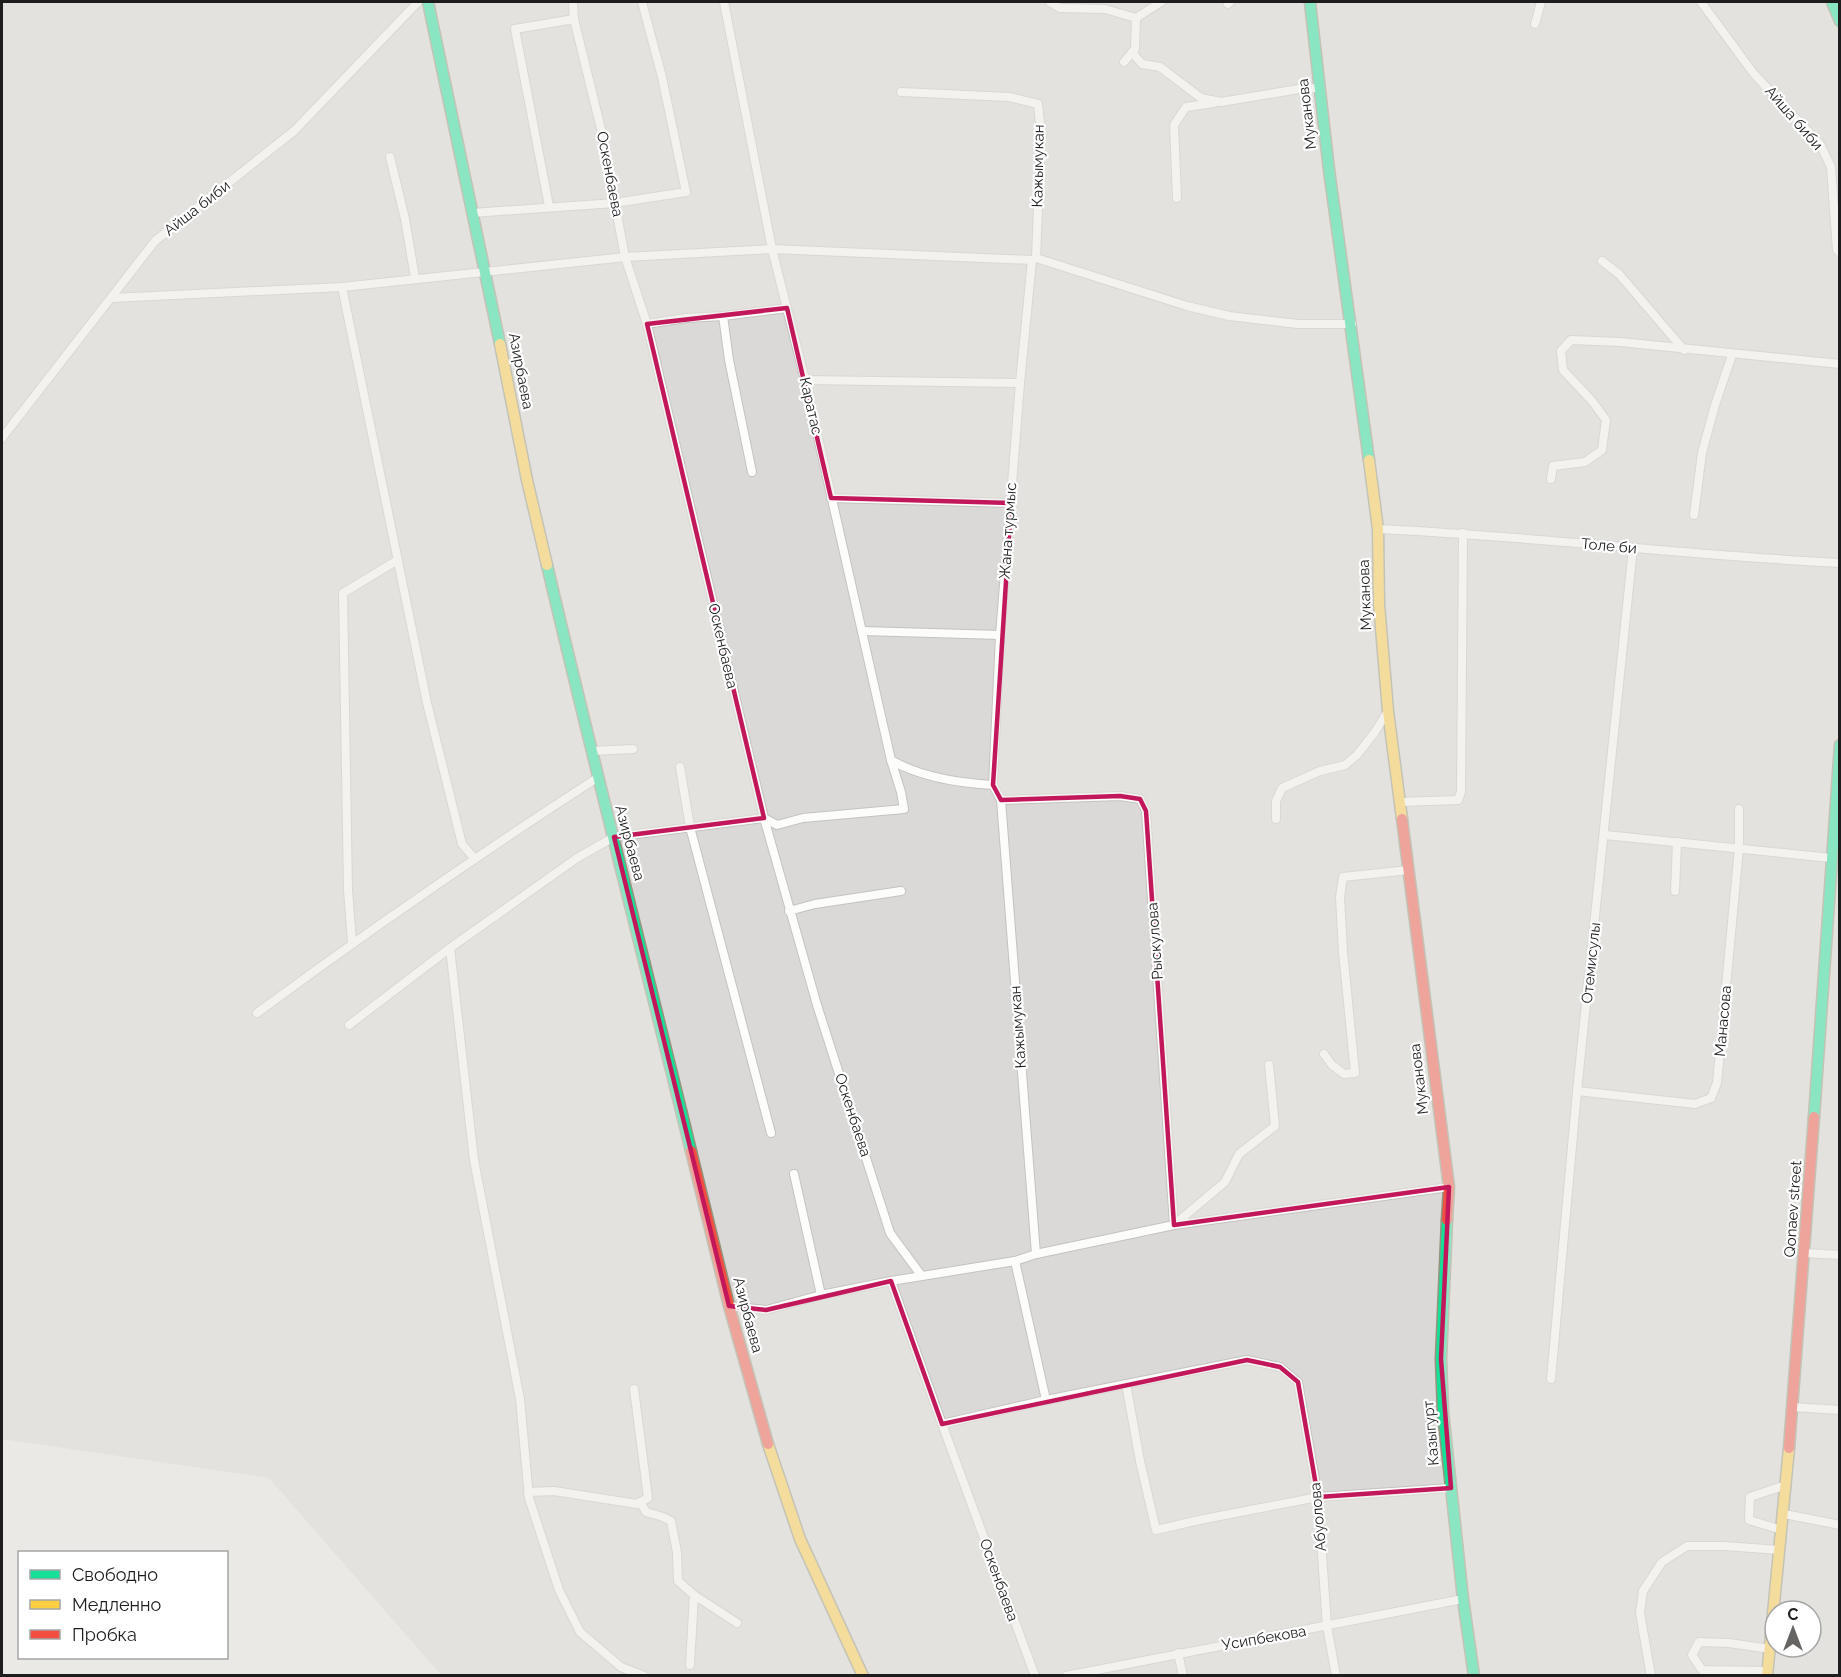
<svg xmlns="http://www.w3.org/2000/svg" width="1841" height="1677" font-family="Raleway,sans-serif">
  <rect width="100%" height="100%" fill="#ebe9e5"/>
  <!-- residential -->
  <path fill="#dad9d7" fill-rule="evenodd" d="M2,2H1839V1675H441L269,1478L2,1439ZM1775,1611H1811V1647H1775Z"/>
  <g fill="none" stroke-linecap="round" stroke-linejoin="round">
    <!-- street casing -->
    <g stroke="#c4c3c1" stroke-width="10">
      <g id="street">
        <polyline points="573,2 574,19 601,129 625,257 647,324 764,818 817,1005 890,1233 921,1275"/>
        <polyline points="1050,2 1060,8 1105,9 1136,18 1135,49 1124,62"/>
        <polyline points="1701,2 1754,74 1820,144 1831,167 1837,250 1840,253"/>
        <polyline points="1228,4 1230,2"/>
        <polyline points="1136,18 1161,2"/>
        <polyline points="1535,24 1541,2"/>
        <polyline points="1132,52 1142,64 1160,67 1201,98 1221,102 1299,89 1319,88"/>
        <polyline points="901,92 1009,97 1038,104 1041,134 1036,258"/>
        <polyline points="390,157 405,219 415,278"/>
        <polyline points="1177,198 1174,125 1186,107 1214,103"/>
        <polyline points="549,206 515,29 574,19"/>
        <polyline points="472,213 615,203 686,192 662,77 642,2"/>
        <polyline points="1032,260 1020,383 1000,635 993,785 1001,800 1036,1254"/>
        <polyline points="1602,261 1619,274 1684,350"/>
        <polyline points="342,287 427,703 462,844 474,858"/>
        <polyline points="112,298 342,287 625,257 772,249 1032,260 1036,258 1187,306 1229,316 1298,324 1352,324"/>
        <polyline points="647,324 686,318 723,316"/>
        <polyline points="805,380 1020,383"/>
        <polyline points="2,438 155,241 294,131 418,2"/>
        <polyline points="752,472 729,360 723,316 787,308"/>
        <polyline points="1551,479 1553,466 1585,462 1602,450 1606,420 1592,401 1563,370 1561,351 1571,340 1620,342 1840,364"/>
        <polyline points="831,498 1011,503"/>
        <polyline points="1694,515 1702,453 1715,405 1732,355"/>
        <path d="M1378,529C1532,536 1685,555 1840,563"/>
        <polyline points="863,631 1000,635"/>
        <polyline points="591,751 633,749"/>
        <path d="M891,760C920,777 959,783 993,785"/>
        <polyline points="680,767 690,827 771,1133"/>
        <polyline points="1001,800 1120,796 1140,799 1146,811 1174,1225"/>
        <polyline points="1400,802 1458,800 1461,792 1463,533"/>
        <polyline points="1276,819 1276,801 1282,788 1320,771 1345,765 1357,755 1375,732 1388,711"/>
        <polyline points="1605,835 1831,858"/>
        <polyline points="1675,891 1677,842"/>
        <polyline points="789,911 815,904 901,891"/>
        <polyline points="352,942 348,890 343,593 396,561"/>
        <polyline points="450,948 474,1160 520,1399 529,1498 559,1590 580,1632 621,1667 644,1676"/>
        <path d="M257,1013C368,931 481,853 597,778"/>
        <polyline points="349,1025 450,948 577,858 614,837 764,818 777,825 803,818 904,809 901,792 891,760 805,380 772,249 724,2"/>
        <polyline points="1324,1054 1332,1065 1344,1074 1355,1073 1343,952 1340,897 1343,877 1409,870"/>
        <polyline points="1577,1091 1695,1104 1711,1098 1717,1083 1739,848 1739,809"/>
        <polyline points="794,1174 821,1295"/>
        <polyline points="1175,1224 1225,1182 1239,1154 1275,1126 1269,1065"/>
        <polyline points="1805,1253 1840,1255"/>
        <polyline points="1015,1261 1046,1400"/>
        <polyline points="891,1281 942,1424 1035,1676"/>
        <polyline points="729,1306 766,1310 821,1295 891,1281 1015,1261 1036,1254 1174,1225 1449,1187"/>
        <polyline points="1551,1379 1577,1091 1633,548"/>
        <polyline points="1126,1384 1140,1461 1156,1530 1204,1519 1318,1497 1451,1488"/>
        <polyline points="1792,1407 1840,1410"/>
        <polyline points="942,1424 1046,1400 1247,1360 1280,1367 1298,1382 1318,1497 1327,1626 1336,1676"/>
        <polyline points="528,1492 554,1491 637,1504 648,1498 634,1389"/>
        <polyline points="640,1502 646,1512 663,1517 671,1521 677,1552 678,1581 694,1595 690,1665"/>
        <polyline points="1784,1514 1840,1525"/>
        <polyline points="1782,1530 1749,1520 1750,1497 1786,1485"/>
        <polyline points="694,1595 737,1623"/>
        <polyline points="1178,1653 1183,1676"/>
        <polyline points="1768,1671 1702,1670 1692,1655 1699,1642 1729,1643 1770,1649"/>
        <polyline points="1066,1676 1463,1599"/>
        <polyline points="1651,1676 1640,1613 1643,1591 1662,1562 1687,1546 1724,1546 1780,1550"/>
      </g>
    </g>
    <!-- fast casing -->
    <g stroke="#94947d" stroke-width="13">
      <g id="fast">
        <polyline points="428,2 500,344"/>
        <polyline points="1310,2 1329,170 1369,460"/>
        <polyline points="1832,2 1840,21"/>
        <path d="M547,565C593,761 643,955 691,1151"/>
        <polyline points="1814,1117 1840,745"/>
        <polyline points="1447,1220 1441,1359 1443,1412 1463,1599 1474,1676"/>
      </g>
    </g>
    <!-- slow casing -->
    <g stroke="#94947d" stroke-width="13">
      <g id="slow">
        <polyline points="500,344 527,480 547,565"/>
        <polyline points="1369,460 1378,529 1379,604 1388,711 1402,819"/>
        <polyline points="768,1444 800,1539 863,1676"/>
        <polyline points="1767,1676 1789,1448"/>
      </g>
    </g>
    <!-- jam casing -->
    <g stroke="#94947d" stroke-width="13">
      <g id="jam">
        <polyline points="1402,819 1449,1187 1447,1220"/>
        <polyline points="691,1151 729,1306 768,1444"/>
        <polyline points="1789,1448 1814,1117"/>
      </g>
    </g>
    <!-- street -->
    <use href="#street" stroke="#fcfcfb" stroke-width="8"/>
    <!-- fast -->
    <use href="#fast" stroke="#16e098" stroke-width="10"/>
    <!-- slow -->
    <use href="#slow" stroke="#ffcf43" stroke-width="10"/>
    <!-- jam -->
    <use href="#jam" stroke="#f24e42" stroke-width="10"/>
  </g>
  <!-- marked area -->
  <path d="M0 0H1841V1677H0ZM787,308L831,498L1011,503L993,785L1001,800L1120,796L1140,799L1146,811L1174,1225L1449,1187L1441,1359L1451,1488L1318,1497L1298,1382L1280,1367L1247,1360L942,1424L891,1281L766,1310L729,1306L614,837L764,818L647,324Z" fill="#ebe9e5" fill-opacity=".55" fill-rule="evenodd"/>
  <path fill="none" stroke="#c2185b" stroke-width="4.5" stroke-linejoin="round" d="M787,308L831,498L1011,503L993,785L1001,800L1120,796L1140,799L1146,811L1174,1225L1449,1187L1441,1359L1451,1488L1318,1497L1298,1382L1280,1367L1247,1360L942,1424L891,1281L766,1310L729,1306L614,837L764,818L647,324Z"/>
  <g text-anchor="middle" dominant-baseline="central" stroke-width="4.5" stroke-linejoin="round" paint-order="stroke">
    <!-- street labels -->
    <g font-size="15" fill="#1d1d1d" stroke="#fff">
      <text transform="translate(1307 114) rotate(-97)">Муканова</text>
      <text transform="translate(1794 118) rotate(49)">Айша биби</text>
      <text transform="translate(1038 166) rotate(-89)">Кажымукан</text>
      <text transform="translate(610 174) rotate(79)">Оскенбаева</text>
      <text transform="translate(197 208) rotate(-38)">Айша биби</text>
      <text transform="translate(521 371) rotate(79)">Азирбаева</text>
      <text transform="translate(811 406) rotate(77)">Каратас</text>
      <text transform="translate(1008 531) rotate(-86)">Жана турмыс</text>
      <text transform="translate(1609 546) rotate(5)">Толе би</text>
      <text transform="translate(1365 595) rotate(-92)">Муканова</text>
      <text transform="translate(723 646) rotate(77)">Оскенбаева</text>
      <text transform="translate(630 843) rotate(75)">Азирбаева</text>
      <text transform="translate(1155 941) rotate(-94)">Рыскулова</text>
      <text transform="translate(1591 963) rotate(-84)">Отемисулы</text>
      <text transform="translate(1723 1021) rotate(-85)">Манасова</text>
      <text transform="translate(1018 1027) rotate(-94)">Кажымукан</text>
      <text transform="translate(1419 1079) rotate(-97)">Муканова</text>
      <text transform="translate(853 1115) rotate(72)">Оскенбаева</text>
      <text transform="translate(1793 1209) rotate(-86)">Qonaev street</text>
      <text transform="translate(748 1315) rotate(75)">Азирбаева</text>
      <text transform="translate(1431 1433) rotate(-95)">Казыгурт</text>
      <text transform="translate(1318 1517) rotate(-95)">Абуолова</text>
      <text transform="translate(999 1580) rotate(70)">Оскенбаева</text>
      <text transform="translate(1264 1638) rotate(-10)">Усипбекова</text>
    </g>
  </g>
  <!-- border -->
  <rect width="1841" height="1677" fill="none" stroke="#1d1d1d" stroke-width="6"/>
  <!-- legend -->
  <rect x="18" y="1551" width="210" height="108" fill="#ffffff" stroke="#a5a5a5" stroke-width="1.5"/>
  <rect x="30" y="1570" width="30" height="9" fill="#16e098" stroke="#a5a5a5" stroke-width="1.5"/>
  <text x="72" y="1581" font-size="18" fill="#1d1d1d">Свободно</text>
  <rect x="30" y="1600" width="30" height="9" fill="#ffcf43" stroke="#a5a5a5" stroke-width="1.5"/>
  <text x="72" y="1611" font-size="18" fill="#1d1d1d">Медленно</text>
  <rect x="30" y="1630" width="30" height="9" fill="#f24e42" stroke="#a5a5a5" stroke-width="1.5"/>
  <text x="72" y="1641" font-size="18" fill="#1d1d1d">Пробка</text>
  <!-- north arrow -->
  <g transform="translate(1793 1629)"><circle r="28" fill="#ffffff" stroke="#a5a5a5" stroke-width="1.5"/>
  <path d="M0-4.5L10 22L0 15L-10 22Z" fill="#656463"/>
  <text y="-9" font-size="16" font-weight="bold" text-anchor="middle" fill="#1d1d1d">С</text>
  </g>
</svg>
